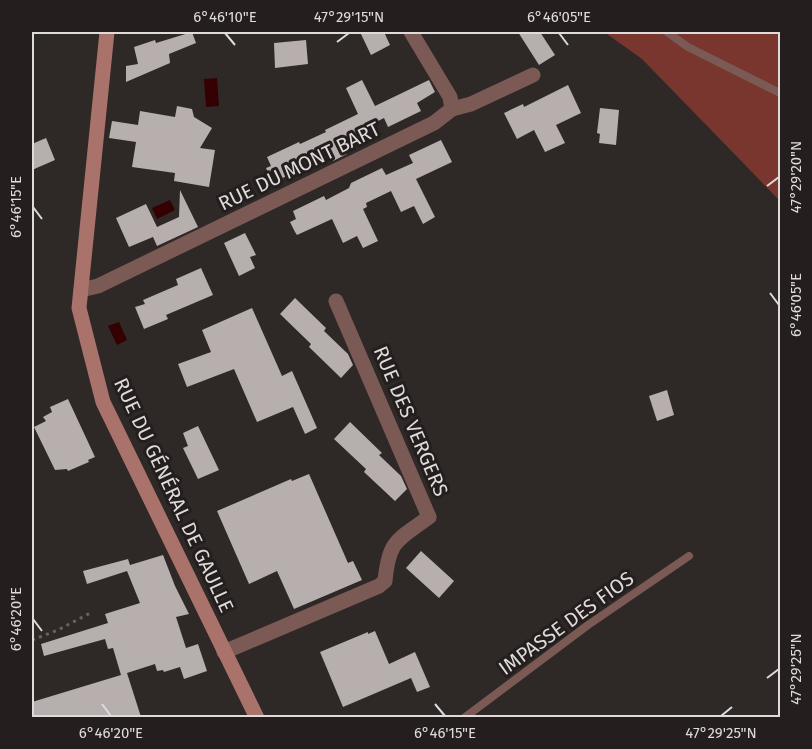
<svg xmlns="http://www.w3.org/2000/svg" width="812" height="749" font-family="'Fira Sans',sans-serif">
  <rect width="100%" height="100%" fill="#2e2827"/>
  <!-- green -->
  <polygon fill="#79362f" points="604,32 780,32 780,201 642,59"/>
  <!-- water -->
  <g fill="#340001">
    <polygon points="217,78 219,106 206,107 204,79"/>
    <polygon points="170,200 175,210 157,219 152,208"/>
    <polygon points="119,322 127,340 117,345 108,326"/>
  </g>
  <!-- building -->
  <g fill="#b6afae">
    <polygon points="192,32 196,43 169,54 170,63 126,82 126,66 138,64 134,47 155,40 156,43"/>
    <polygon points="360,32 384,32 390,45 371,55"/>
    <polygon points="518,32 540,32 555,55 539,65"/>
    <polygon points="306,40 308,64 275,68 274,43"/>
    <polygon points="362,80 375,106 429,80 435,92 417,103 421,111 388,127 384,118 358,131 362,139 344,148 347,154 333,161 327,147 300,159 304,167 273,183 266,168 271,166 267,157 299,142 300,144 326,132 325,130 358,114 346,88"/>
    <polygon points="568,85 581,113 556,125 565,143 545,152 534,130 517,139 504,113 523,104 524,107"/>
    <polygon points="177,106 192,109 194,117 212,128 200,148 215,150 209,187 174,181 175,173 132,167 136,142 109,138 112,121 138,125 140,111 175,117"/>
    <polygon points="600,108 619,110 616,145 599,143 600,134 597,133"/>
    <polygon points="46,138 55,160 32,170 32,144"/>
    <polygon points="441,140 452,162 416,179 435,217 423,224 414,206 401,212 391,191 366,203 367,207 363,209 378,241 363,248 357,236 343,243 332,219 297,235 295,232 290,222 296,219 293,211 324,196 326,200 349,188 351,183 382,168 386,175 413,163 409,155"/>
    <polygon points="180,190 198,227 157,246 153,237 129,247 116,218 146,204 157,227 179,217"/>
    <polygon points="245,233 256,255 250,257 255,268 239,276 224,243"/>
    <polygon points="201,268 213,295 166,315 168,319 144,329 135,307 145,304 143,300 178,285 176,279"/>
    <polygon points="295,298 326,328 324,331 348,354 353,365 341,378 309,347 311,344 280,314"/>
    <polygon points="252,308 282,376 292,371 317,428 305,434 293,407 257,422 234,369 187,387 178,364 211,352 202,330"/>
    <polygon points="667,390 674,415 657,421 649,396"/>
    <polygon points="68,399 95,457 88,460 89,462 68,471 67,469 55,470 34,427 46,421 43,417 52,412 50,407"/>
    <polygon points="350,422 382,453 379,455 401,476 407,489 395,501 364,472 366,469 334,439"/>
    <polygon points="198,426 219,470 198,479 183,448 188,446 183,433"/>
    <polygon points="309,474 348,563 353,561 362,580 294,609 277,571 249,584 217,511 291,479 292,481"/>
    <polygon points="421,551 454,581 439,598 406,568"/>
    <polygon points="163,555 175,586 189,614 176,617 186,648 198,644 207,671 184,679 180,667 164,672 163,670 157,671 155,664 127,673 141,717 32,717 32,702 121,675 113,648 108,649 105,639 44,656 41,644 108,623 105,614 140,603 127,571 87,584 83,571 128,559 130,565"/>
    <polygon points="375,631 389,664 415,652 430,687 417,692 411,678 343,707 320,652 368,632 368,634"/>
  </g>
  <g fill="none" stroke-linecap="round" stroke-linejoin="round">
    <!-- path -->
    <polyline stroke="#686362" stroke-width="3" stroke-dasharray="3 4.5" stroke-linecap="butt" points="32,640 58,630 92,612"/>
    <!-- service -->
    <g stroke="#7b5954" stroke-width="8">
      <polyline points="667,32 688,47 780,93"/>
      <polyline points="464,718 588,625 689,556"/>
    </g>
    <!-- minor -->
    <g stroke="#7b5954" stroke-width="15">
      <polyline points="452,109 471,104 533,75"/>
      <polyline points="81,290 98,286 434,123 452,109 450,97 411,32"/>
      <path d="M224,652L379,586L385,581C389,539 398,540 429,517L336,301"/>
    </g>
    <!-- secondary -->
    <polyline stroke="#a9726a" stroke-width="15" points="107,32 79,308 103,402 257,718"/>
  </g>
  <!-- ticks -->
  <path fill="none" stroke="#dfdbdb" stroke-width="2" d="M225,33L235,45M559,33L568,45M337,42L349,33M767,186L779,177M33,207L42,219M770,293L779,305M33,619L42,631M767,678L779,669M102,704L111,716M435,704L445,716M721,716L732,707"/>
  <g text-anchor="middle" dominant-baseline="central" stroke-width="6" stroke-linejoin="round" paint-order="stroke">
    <!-- street labels -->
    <g font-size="20" fill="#dfdbdb" stroke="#241f1e">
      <text transform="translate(299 166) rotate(-26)">RUE DU MONT BART</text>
      <text transform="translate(411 421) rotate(67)">RUE DES VERGERS</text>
      <text transform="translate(174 495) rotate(65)">RUE DU GÉNÉRAL DE GAULLE</text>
      <text transform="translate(566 623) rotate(-36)">IMPASSE DES FIOS</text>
    </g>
  </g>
  <!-- border -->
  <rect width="812" height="749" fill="none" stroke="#241f1e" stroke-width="66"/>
  <rect x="33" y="33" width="746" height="683" fill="none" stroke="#dfdbdb" stroke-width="2"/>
  <g font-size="15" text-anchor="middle" fill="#dfdbdb">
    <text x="225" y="22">6°46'10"E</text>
    <text x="349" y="22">47°29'15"N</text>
    <text x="559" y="22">6°46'05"E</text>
    <text transform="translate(796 177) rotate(-90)" y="5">47°29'20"N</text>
    <text transform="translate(16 207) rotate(-90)" y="5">6°46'15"E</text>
    <text transform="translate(796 305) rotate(-90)" y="5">6°46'05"E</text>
    <text transform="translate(16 619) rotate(-90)" y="5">6°46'20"E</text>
    <text transform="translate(796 669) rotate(-90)" y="5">47°29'25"N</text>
    <text x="111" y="738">6°46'20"E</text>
    <text x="445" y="738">6°46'15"E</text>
    <text x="721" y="738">47°29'25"N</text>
  </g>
</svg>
